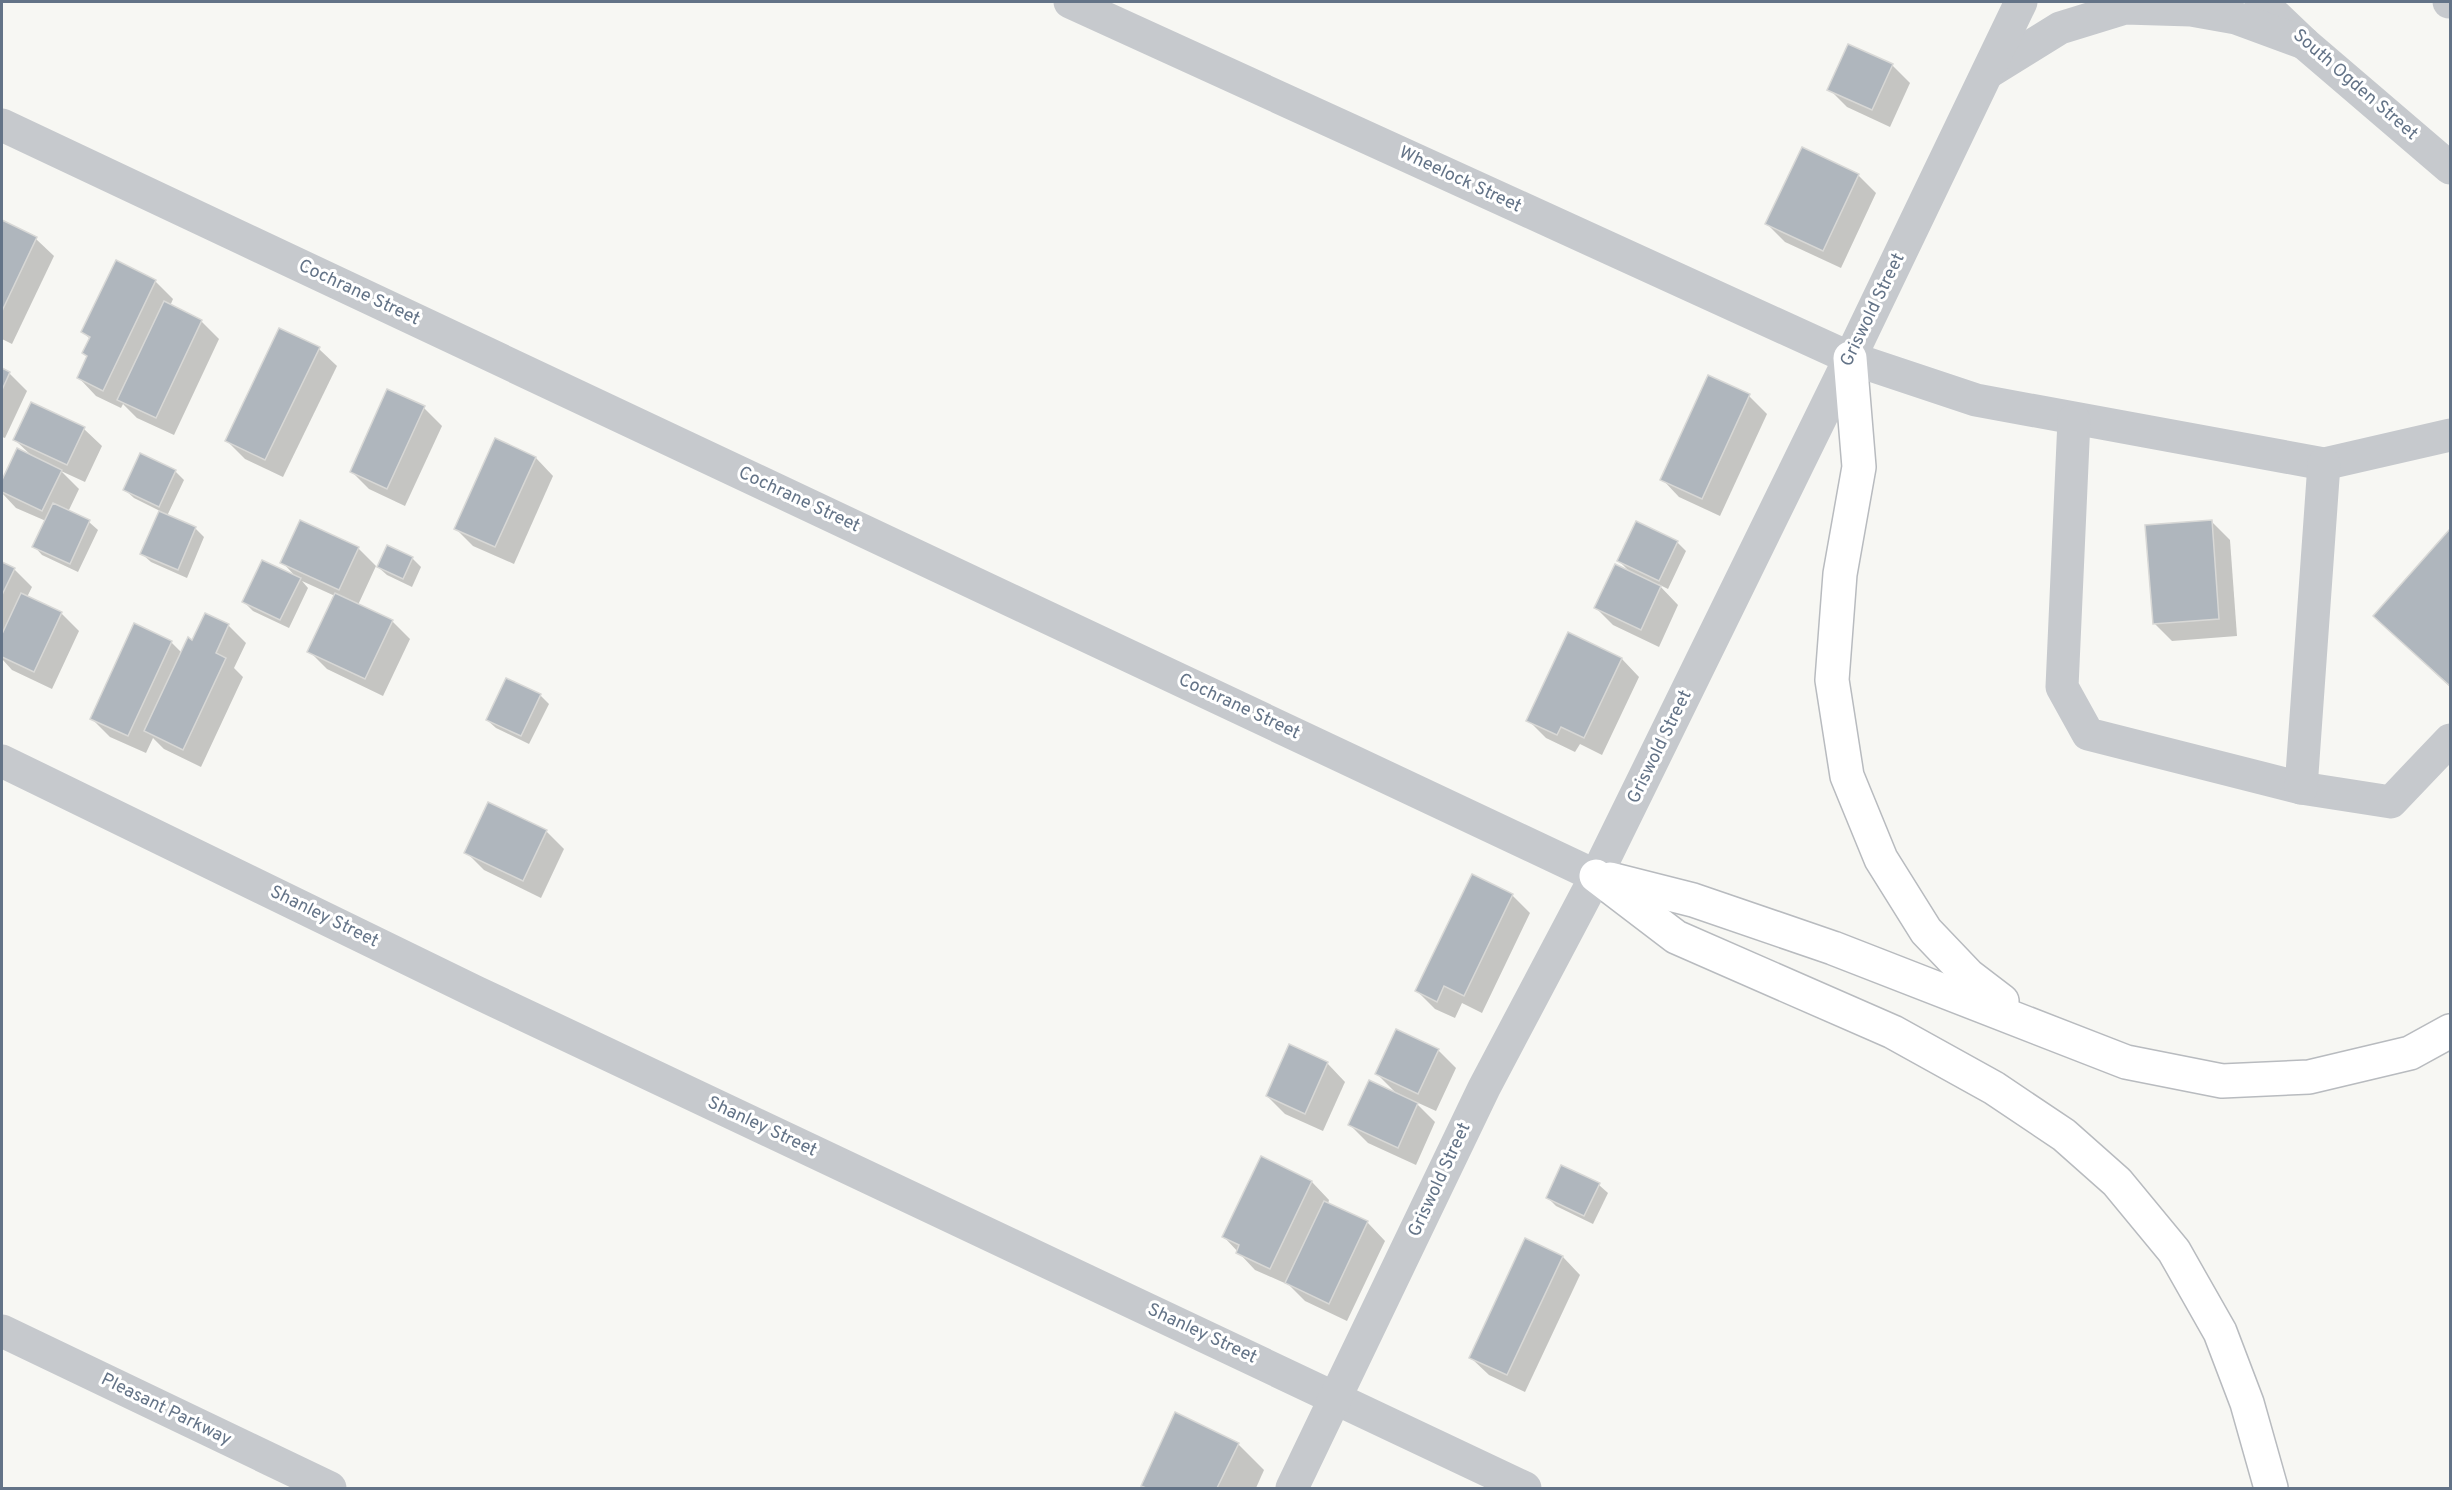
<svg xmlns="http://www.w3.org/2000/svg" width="2452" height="1490" font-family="Overpass,sans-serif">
  <rect width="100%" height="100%" fill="#f7f7f3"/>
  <!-- shadow -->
  <g fill="#0003">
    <polygon points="1849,46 1892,65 1910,83 1890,127 1847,107 1829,89"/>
    <polygon points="1858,175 1876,193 1841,268 1785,242 1767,224"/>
    <polygon points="2,222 36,239 54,256 12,344 2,339"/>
    <polygon points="155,281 173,299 170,306 201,321 219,339 174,435 137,418 123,404 121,408 96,396 79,378 88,357 84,353 91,340 83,332"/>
    <polygon points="319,349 337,366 283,477 245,459 227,441"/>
    <polygon points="2,369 9,373 27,391 5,438 2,437"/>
    <polygon points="1709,377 1749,396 1767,414 1720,516 1679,497 1662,479"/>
    <polygon points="424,408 442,426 405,506 369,489 352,472"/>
    <polygon points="84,429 102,446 85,482 61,471 79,489 68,512 89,522 98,530 78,572 42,555 34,546 46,521 16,508 2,493 2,483 17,450 33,457 15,440"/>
    <polygon points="495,440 536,458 553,476 514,564 473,546 455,528"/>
    <polygon points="175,471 184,480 167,516 195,528 204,537 187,578 151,562 142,554 160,511 134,498 125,490"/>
    <polygon points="300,522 358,548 376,566 358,605 392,621 410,639 383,696 327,669 309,651 335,596 302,581 308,588 289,628 253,611 244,602 297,578 282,562"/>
    <polygon points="2212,522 2230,540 2237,636 2172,641 2154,623"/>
    <polygon points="2450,531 2450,687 2375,616"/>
    <polygon points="1677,542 1686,551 1668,589 1658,584 1678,605 1659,647 1613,625 1596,608 1631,573 1619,561"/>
    <polygon points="412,558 421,567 412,587 387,575 378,567"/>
    <polygon points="2,563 14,569 32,587 27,597 61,613 79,631 52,689 12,670 2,659"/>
    <polygon points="228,625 246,643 234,668 243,677 201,767 164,749 153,738 146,753 110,737 92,719 171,642 182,653 193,642"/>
    <polygon points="1569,634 1622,659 1639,677 1602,755 1580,744 1575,752 1546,738 1528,720"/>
    <polygon points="540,695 549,704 529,744 496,728 487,720"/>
    <polygon points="489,804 546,831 564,849 541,898 484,870 466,852"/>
    <polygon points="1512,895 1530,913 1482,1013 1462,1003 1455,1018 1435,1009 1417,991"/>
    <polygon points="1290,1046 1328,1064 1345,1082 1323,1131 1285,1114 1267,1096"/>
    <polygon points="1438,1050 1456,1068 1436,1111 1414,1101 1435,1122 1416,1165 1368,1143 1350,1125 1398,1095 1377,1074"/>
    <polygon points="1261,1158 1312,1182 1329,1200 1328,1204 1368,1223 1385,1241 1347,1321 1305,1301 1289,1285 1255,1270 1224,1237"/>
    <polygon points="1599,1185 1608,1193 1593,1224 1556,1206 1547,1197"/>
    <polygon points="1526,1240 1563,1257 1580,1275 1525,1392 1489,1375 1471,1358"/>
    <polygon points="1238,1444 1264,1470 1256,1488 1145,1488 1143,1486"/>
  </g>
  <!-- building -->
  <g fill="#afb6bd" stroke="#d8d8d6" stroke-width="1.5">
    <polygon points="1848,44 1893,64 1872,110 1827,90"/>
    <polygon points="1802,147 1859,174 1823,251 1765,224"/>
    <polygon points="2,220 37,237 2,311"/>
    <polygon points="116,260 156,280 103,391 77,378 87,356 82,353 90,337 81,332"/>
    <polygon points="164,301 202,320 156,418 117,400"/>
    <polygon points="279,328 320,347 265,460 225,441"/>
    <polygon points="2,368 10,372 2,390"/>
    <polygon points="1708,375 1750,394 1702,499 1660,480"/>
    <polygon points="387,389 425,406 387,489 350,472"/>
    <polygon points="31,402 85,427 67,465 13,440"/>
    <polygon points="495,438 536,457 495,547 454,529"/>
    <polygon points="17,448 62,470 42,511 2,492 2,480"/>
    <polygon points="140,453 176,470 159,507 123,490"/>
    <polygon points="53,503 90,520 70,564 32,547"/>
    <polygon points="159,511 196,527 178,570 140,554"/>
    <polygon points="300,520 359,547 339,590 280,563"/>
    <polygon points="2212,520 2219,619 2153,624 2145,525"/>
    <polygon points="1636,521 1678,541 1659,581 1617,561"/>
    <polygon points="2450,529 2450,686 2373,616"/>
    <polygon points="387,545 413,557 403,579 377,567"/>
    <polygon points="262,560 301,578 280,620 242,602"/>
    <polygon points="2,562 15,568 2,595"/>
    <polygon points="1615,564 1661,586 1641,630 1594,608"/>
    <polygon points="21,593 62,612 34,672 2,657 2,634"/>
    <polygon points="335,593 393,620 365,679 307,652"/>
    <polygon points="205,613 229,624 216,653 226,658 183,750 144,731 188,637 192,640"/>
    <polygon points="134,623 172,641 128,736 90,719"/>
    <polygon points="1568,632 1622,658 1584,738 1561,727 1557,735 1526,721"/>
    <polygon points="506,678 541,694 521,736 486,720"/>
    <polygon points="488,802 547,830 523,881 464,853"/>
    <polygon points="1472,874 1513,894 1464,996 1444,986 1437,1002 1415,991"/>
    <polygon points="1396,1029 1439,1049 1418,1094 1375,1074"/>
    <polygon points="1289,1044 1328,1062 1305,1114 1266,1096"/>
    <polygon points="1369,1080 1418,1103 1398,1148 1348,1125"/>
    <polygon points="1261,1156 1312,1181 1270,1269 1236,1253 1239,1245 1222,1237"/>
    <polygon points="1561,1165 1600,1183 1584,1216 1546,1198"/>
    <polygon points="1324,1201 1368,1221 1329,1304 1285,1283"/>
    <polygon points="1525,1238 1563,1256 1507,1375 1469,1358"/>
    <polygon points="1175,1412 1239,1443 1217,1488 1146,1488 1141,1486"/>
  </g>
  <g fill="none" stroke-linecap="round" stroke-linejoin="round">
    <!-- highway casing -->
    <g stroke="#b8bbbf" stroke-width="36">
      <g id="highway">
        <polyline points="1850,358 1859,467 1840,574 1832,680 1847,776 1881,859 1926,931 1968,975 2002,1001"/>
        <polyline points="1596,876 1676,937 1893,1032 1994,1088 2064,1135 2117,1182 2174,1251 2220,1332 2247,1403 2271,1488"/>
        <polyline points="1610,879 1693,900 1833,948 2126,1062 2222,1081 2309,1077 2410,1053 2450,1031"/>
      </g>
    </g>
    <!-- minor -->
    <g stroke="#c6c9cd" stroke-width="33">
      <polyline points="1070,2 1850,358 1976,400 2324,464 2450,435"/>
      <polyline points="2261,2 2304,43 2450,168"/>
      <polyline points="2449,2 2450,2"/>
      <polyline points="1989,72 2060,28 2125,8 2191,10 2236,18 2304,43"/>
      <polyline points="2,125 1596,876"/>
      <polyline points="2074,420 2062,687 2088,734 2301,788 2391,802 2450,740"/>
      <polyline points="2,761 476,992 1525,1488"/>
      <polyline points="2301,788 2324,464"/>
      <polyline points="2,1331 330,1488"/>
      <polyline points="1292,1488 1484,1088 1596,876 1850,358 2021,2"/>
    </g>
    <!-- highway -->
    <use href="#highway" stroke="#fff" stroke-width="33"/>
  </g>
  <g text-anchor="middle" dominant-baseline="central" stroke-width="6" stroke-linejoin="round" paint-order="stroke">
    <!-- street labels -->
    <g font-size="18" fill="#637387" stroke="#fff">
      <text transform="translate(2355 85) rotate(41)">South Ogden Street</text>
      <text transform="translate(1460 180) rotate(25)">Wheelock Street</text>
      <text transform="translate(359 293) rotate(25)">Cochrane Street</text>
      <text transform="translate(1873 310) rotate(-64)">Griswold Street</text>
      <text transform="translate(799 500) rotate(25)">Cochrane Street</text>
      <text transform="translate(1239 707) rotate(25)">Cochrane Street</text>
      <text transform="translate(1660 747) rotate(-64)">Griswold Street</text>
      <text transform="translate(324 917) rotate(26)">Shanley Street</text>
      <text transform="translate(762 1127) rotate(25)">Shanley Street</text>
      <text transform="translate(1440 1180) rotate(-65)">Griswold Street</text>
      <text transform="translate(1202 1334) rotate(25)">Shanley Street</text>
      <text transform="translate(166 1410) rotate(26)">Pleasant Parkway</text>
    </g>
  </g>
  <!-- border -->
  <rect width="2452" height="1490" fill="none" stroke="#637387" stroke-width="6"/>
</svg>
